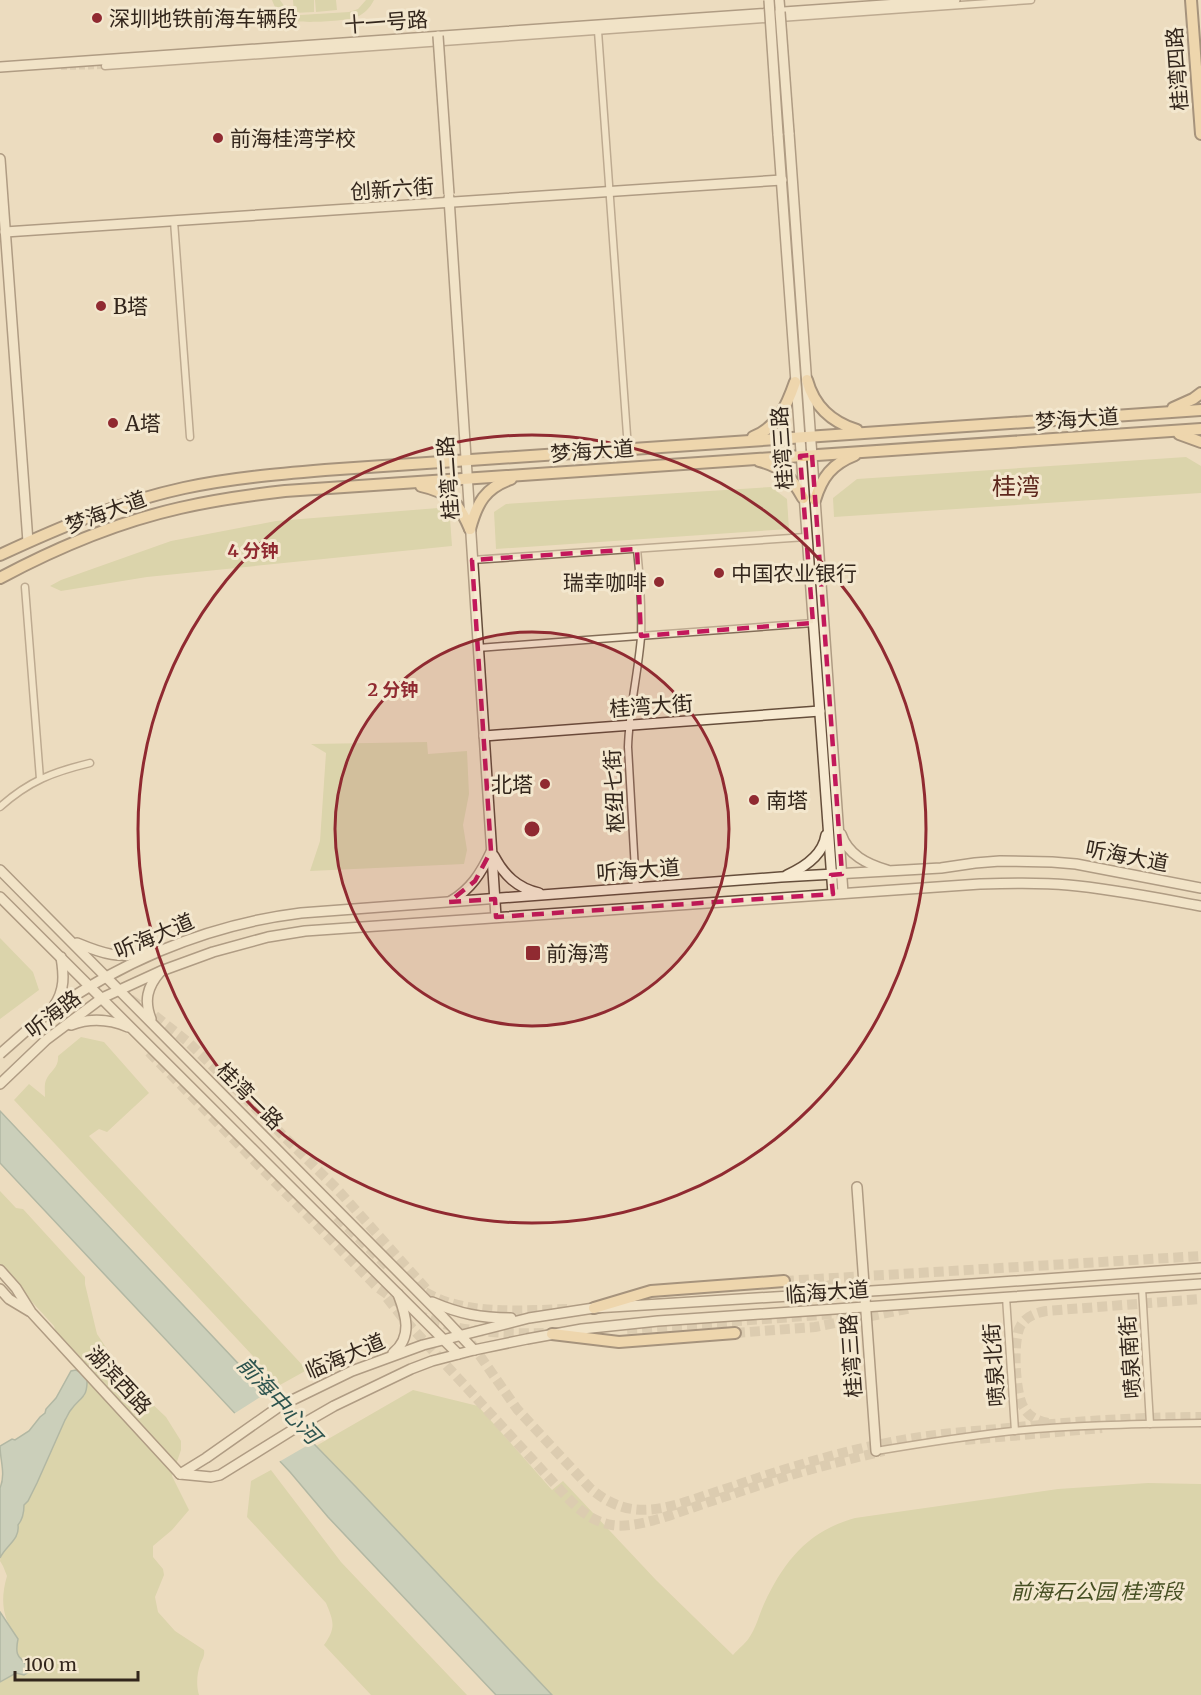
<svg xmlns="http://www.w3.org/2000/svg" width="1201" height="1695" font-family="Merriweather,'Noto Sans SC',serif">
  <rect width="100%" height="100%" fill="#ecdcbf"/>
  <!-- green -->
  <g fill="#c6c993">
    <path d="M272,0H280L287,10L300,15L349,12L358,9L366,0H374C370,8 365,13 357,17C348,21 300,24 290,20C281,17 275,9 272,0Z"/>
    <polygon points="293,0 314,0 314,12 294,13"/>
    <polygon points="315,0 336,0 337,10 316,12"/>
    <polygon points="1186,457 1201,466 1201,493 834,517 833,498 857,479"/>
    <polygon points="771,487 787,499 789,529 496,549 494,512 506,504"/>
    <polygon points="438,508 450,518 452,546 147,577 61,591 50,586 61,580 171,541 276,521"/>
    <polygon points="427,742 428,754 467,751 469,794 463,825 467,850 464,864 310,871 320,841 326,753 311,744"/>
    <polygon points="0,938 33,972 39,990 0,1019"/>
    <path d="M81,1037L104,1042L149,1093L107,1132L99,1129L89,1136L307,1370L280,1385L14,1100L29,1084L45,1097C45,1091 44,1085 46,1080C50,1071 59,1068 58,1056Z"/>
    <path d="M0,1191L16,1208L23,1209L85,1277V1284L97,1334L130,1383L166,1417L181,1441V1450L172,1476L189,1510L172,1530L153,1546V1557L163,1569L164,1575L155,1597L158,1612L175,1631L204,1650C205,1657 202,1659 200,1665C197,1674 196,1685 199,1695H0V1682L16,1672H29C26,1654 13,1665 18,1639C2,1619 0,1600 7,1576L3,1566L0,1561L1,1554C12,1544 16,1532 20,1518C21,1514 22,1508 24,1504C41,1479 51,1448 65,1420L69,1412L85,1395L87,1376L76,1370L58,1350L57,1336L54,1326L0,1267Z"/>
    <path d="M413,1390L478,1406L552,1490L563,1481L656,1580L733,1655C738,1649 745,1644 749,1638C756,1628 759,1615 764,1604C784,1561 808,1531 855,1518L1058,1489L1148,1483L1201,1484V1695H552L356,1487L316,1446Z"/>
    <path d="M271,1470L341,1562L467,1695H371L324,1645C336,1628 334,1622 326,1603L247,1517L251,1481Z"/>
  </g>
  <!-- water -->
  <g fill="#a2beb4" stroke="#6a8b81" stroke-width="1.5">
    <polygon points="0,1111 316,1446 356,1487 552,1695 496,1695 328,1517 290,1472 0,1163"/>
    <path d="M76,1370L87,1376C88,1400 81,1395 70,1411C68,1414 67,1417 65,1420L37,1483L28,1501L24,1505C24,1512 23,1519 18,1525C20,1540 6,1545 0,1558V1488C6,1474 0,1460 0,1446L12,1439L15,1440L29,1431L40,1417L45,1413L46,1409L56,1398L71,1371Z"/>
    <path d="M0,1612L18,1639C13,1663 25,1655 29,1672L24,1675L16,1673L0,1682Z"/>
  </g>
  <!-- pier -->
  <polygon fill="#ecdcbf" points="268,1392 315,1441 277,1463 232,1415"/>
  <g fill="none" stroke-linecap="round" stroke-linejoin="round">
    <!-- street-tunnel -->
    <polyline stroke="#c7b89e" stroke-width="6" stroke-dasharray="6 3" stroke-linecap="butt" points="61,67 105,66"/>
    <!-- primary-tunnel -->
    <g stroke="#c7b89e" stroke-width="10" stroke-dasharray="10 5" stroke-linecap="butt">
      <polyline points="130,999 154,1015 188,1042 227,1080 337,1189 427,1290"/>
      <path d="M149,1052L377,1287C387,1294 397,1302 408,1309C448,1333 500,1334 545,1333"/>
      <polyline points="337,1217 388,1267"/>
      <polyline points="784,1281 1201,1256"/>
      <path d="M412,1285C423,1291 435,1298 447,1302C486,1314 529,1310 569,1309"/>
      <polyline points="797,1293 840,1283"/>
      <path d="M387,1298L403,1318L563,1493C577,1508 590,1521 612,1525C637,1529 676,1513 700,1505C726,1496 752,1488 778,1479C813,1468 849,1459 884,1451"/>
      <polyline points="627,1329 875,1311"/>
      <polyline points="735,1333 815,1327 912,1308"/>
      <path d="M471,1343L517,1409L590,1488C631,1524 667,1508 713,1493C741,1484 768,1474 796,1466C829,1456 863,1447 897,1441C937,1433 979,1431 1019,1427C1080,1421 1140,1417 1201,1417"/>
      <path d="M1048,1423C1038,1421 1029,1417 1024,1408C1015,1395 1012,1338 1021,1325C1027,1316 1036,1313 1046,1311L1201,1299"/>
      <polyline points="965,1440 1102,1428"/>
    </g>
    <!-- street casing -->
    <g stroke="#836d58" stroke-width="9">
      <g id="street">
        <polyline points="598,31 628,449"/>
        <polyline points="105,66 1031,0"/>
        <polyline points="174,221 190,437"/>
        <polyline points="472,560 806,537"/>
        <polyline points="25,587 40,779"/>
        <polyline points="478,648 813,623"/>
        <path d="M0,807C29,781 53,772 90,763"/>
        <path d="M636,888L628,747C629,710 638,674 641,637C642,608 640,578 637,549"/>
        <polyline points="1142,1288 1150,1424"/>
        <polyline points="1006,1297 1015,1431"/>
        <path d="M876,1451C918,1444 961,1437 1004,1432C1069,1425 1135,1424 1201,1423"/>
      </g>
    </g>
    <!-- secondary casing -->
    <g stroke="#654e3b" stroke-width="12">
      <g id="secondary">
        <polyline points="779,0 780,12"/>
        <polyline points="0,67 955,0"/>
        <polyline points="789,133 843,893"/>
        <polyline points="778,134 833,894"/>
        <polyline points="0,159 28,542"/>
        <polyline points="449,198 496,917"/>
        <polyline points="5,232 782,180"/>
        <polyline points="484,736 820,711"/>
        <path d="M841,834C848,855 867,864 887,870"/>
        <path d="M494,856C504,875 517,888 539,893"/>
        <polyline points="0,870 444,1318 474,1350"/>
        <path d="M787,875C805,867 823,855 826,835"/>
        <polyline points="0,897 458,1354"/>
        <path d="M451,901C471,889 481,873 491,852"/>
        <path d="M77,943C106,955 117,958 148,953"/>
        <path d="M54,1006C65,990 64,975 61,957"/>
        <path d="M151,1019C144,1001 147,987 160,972"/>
        <path d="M34,1024C112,965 203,925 301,913L781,877L941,868L975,863L1000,861L1052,862L1076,864L1201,888"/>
        <path d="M71,1025C90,1018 109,1019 128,1027"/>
        <path d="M0,1084L46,1040L102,998L161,971L213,952L268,937L305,931L980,884C1010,883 1039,882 1068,885C1113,889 1157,898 1201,906"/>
        <polyline points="857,1187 876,1451"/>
        <polyline points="0,1270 16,1288 31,1312 180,1474"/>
        <polyline points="0,1289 9,1299 29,1311"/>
        <path d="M432,1302C460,1314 481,1318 511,1318"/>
        <path d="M393,1353C413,1337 406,1315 398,1294"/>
        <polyline points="180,1474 206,1458 280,1406 352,1371 423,1345 529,1318 594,1308 644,1305 887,1290 1201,1268"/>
        <polyline points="180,1474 211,1477 220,1475 294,1429 334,1406 411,1369 432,1361 474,1350 527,1339 582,1329 658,1321 1201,1284"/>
      </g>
    </g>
    <!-- primary casing -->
    <g stroke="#513b2c" stroke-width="14">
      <g id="primary">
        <polyline points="1191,0 1201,134"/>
        <path d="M807,380C814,406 831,422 857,430"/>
        <polyline points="1173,408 1193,399 1201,393"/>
        <polyline points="1179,434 1201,442"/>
        <path d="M753,437C778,427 787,405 795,382"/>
        <path d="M759,461C783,467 792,478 803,498"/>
        <path d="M421,486C449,492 459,503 470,529"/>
        <path d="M815,500C822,477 832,464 855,455"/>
        <path d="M470,529C477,503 485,488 511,479"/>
        <path d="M0,555C60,527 120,502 184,488C231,478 278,474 325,470L1201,410"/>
        <path d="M0,578C56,548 118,522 180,508C215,500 250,495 285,491L1201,429"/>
        <polyline points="594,1308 651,1291 784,1281"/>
        <polyline points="552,1334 619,1342 735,1333"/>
      </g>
    </g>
    <!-- street -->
    <use href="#street" stroke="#f7ead1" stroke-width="6"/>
    <!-- secondary -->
    <use href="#secondary" stroke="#f7ead1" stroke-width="9"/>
    <!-- primary -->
    <use href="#primary" stroke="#efce97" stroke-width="10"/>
    <!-- secondary-bridge casing -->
    <g stroke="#654e3b" stroke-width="12" stroke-linecap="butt">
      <g id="secondary-bridge">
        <polyline points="769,0 778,134"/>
        <polyline points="780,12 789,133"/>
        <polyline points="438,36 449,194"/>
        <polyline points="0,1054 34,1024"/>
      </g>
    </g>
    <!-- secondary-bridge -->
    <use href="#secondary-bridge" stroke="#f7ead1" stroke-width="9"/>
  </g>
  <!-- marked area -->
  <path d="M0 0H1201V1695H0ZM812,455L842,874L831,875L833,894L496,917L495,899L449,902L475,881L491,851L472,560L637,549L641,636L813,623L800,456Z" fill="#ecdcbf" fill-opacity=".55" fill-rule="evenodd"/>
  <path fill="none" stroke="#c2185b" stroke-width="4.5" stroke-dasharray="12 8" stroke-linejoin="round" d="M812,455L842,874L831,875L833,894L496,917L495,899L449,902L475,881L491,851L472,560L637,549L641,636L813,623L800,456Z"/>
  <!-- distance rings -->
  <circle cx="532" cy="829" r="197" fill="#902a31" fill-opacity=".12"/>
  <g fill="none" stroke="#902a31" stroke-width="3">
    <circle cx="532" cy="829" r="197"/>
    <circle cx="532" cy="829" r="394"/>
  </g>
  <!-- markers -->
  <g fill="#902a31" stroke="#f3e7ce" stroke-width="2">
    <circle cx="97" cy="18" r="6"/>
    <circle cx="218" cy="138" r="6"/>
    <circle cx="101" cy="306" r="6"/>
    <circle cx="113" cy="423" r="6"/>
    <circle cx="719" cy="573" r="6"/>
    <circle cx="659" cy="582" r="6"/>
    <circle cx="545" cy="784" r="6"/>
    <circle cx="754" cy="800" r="6"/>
    <rect x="525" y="945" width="16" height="16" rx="3"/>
  </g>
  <g text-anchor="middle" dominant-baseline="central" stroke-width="6" stroke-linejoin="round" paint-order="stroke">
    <!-- poi labels -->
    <g font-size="21" fill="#33261c" stroke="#f3e7ce" text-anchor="start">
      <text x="109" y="18">深圳地铁前海车辆段</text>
      <text x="230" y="138">前海桂湾学校</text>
      <text x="113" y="306">B塔</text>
      <text x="125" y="423">A塔</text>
      <text x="731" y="573">中国农业银行</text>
      <text x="647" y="582" text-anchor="end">瑞幸咖啡</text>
      <text x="533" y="784" text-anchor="end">北塔</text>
      <text x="766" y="800">南塔</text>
      <text x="546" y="953">前海湾</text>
    </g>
    <!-- street labels -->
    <g font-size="21" fill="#33261c" stroke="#f3e7ce">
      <text transform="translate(386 22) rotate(-4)">十一号路</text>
      <text transform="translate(1177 69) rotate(-94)">桂湾四路</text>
      <text transform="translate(392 189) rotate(-4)">创新六街</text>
      <text transform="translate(1077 419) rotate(-4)">梦海大道</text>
      <text transform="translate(782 448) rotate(-94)">桂湾三路</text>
      <text transform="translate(592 451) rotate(-4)">梦海大道</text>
      <text transform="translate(448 478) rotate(-94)">桂湾二路</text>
      <text transform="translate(106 512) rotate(-20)">梦海大道</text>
      <text transform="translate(651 706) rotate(-4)">桂湾大街</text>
      <text transform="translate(614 791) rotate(-93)">枢纽七街</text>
      <text transform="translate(1127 856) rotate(11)">听海大道</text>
      <text transform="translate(638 870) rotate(-4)">听海大道</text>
      <text transform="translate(154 936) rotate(-23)">听海大道</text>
      <text transform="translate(53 1014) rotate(-38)">听海路</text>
      <text transform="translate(250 1096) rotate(45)">桂湾一路</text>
      <text transform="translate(827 1292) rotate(-4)">临海大道</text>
      <text transform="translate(345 1356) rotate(-23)">临海大道</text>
      <text transform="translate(851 1356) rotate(-94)">桂湾三路</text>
      <text transform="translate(1130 1357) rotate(-94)">喷泉南街</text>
      <text transform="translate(994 1365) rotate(-94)">喷泉北街</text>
      <text transform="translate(119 1380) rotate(47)">湖滨西路</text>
    </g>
    <!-- park labels -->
    <g font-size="21" font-style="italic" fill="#464f23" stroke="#f3e7ce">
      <text x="1097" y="1591">前海石公园 桂湾段</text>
    </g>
    <!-- water labels -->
    <g font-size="22" font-style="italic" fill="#2c534e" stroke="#f3e7ce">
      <text transform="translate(279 1400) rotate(47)">前海中心河</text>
    </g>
    <!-- quarter labels -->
    <g font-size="24" fill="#5e271d" stroke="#f3e7ce">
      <text x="1016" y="486">桂湾</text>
    </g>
  </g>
  <circle cx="532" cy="829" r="9" fill="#902a31" stroke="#f3e7ce" stroke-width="3"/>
  <g font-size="18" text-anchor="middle" font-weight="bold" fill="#902a31" stroke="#f3e7ce" stroke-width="6" stroke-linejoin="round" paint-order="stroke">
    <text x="253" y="557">4 分钟</text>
    <text x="393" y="696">2 分钟</text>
  </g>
  <!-- scale -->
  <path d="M15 1671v9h123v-9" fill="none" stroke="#33261c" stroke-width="3"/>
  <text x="24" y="1671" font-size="18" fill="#33261c" stroke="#f3e7ce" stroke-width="4.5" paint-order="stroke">100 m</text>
</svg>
